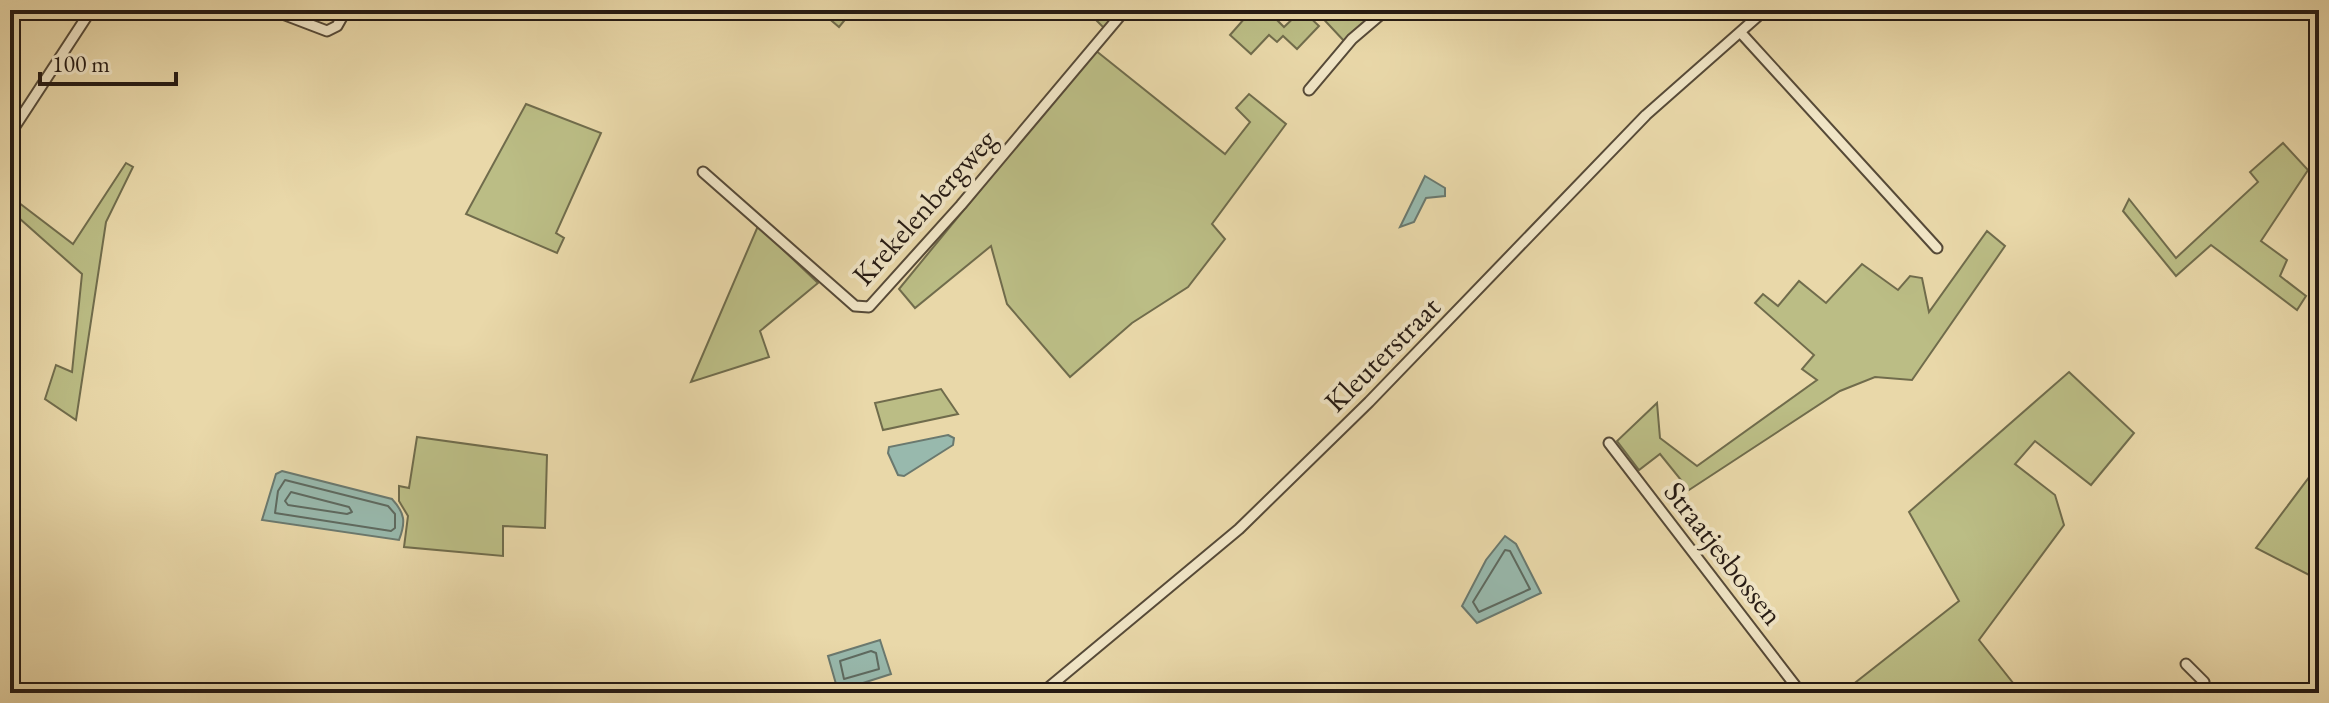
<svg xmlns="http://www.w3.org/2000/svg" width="2329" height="703" font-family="'EB Garamond',serif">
  <rect width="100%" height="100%" fill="#e9d8a9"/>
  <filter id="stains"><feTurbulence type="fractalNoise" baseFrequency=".0025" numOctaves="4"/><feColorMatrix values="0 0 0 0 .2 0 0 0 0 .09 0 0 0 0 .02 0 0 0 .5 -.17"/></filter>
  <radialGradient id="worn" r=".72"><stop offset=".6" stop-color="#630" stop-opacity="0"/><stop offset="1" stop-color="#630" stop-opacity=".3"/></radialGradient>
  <!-- green -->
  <g fill="#bbbd85" stroke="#706c4c" stroke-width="2">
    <polygon points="819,10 853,10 839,27"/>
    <polygon points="1086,10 1119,10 1104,28"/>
    <polygon points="1252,10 1267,10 1284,27 1302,10 1319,26 1297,49 1283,36 1277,42 1269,35 1251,54 1230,35"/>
    <polygon points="1315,10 1380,10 1345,42"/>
    <polygon points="1095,50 1225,154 1250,122 1236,108 1249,94 1286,124 1212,224 1225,239 1188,287 1132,323 1070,377 1007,304 991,246 915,308 899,289"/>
    <polygon points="526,104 601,133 556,233 564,238 557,253 466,214"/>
    <polygon points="2283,143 2308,170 2261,241 2287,260 2280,276 2306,296 2297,310 2211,245 2176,276 2123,211 2129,199 2176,258 2258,182 2250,172"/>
    <polygon points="126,163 133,167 106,222 76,420 45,399 56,365 72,372 82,274 10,210 10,196 73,244"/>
    <polygon points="758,226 818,283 760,331 769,357 691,382"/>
    <polygon points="1987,231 2005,246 1912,380 1875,377 1840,391 1689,490 1660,454 1639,470 1617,441 1657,403 1660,438 1697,466 1817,380 1802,369 1814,355 1755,303 1763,294 1778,306 1799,281 1826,303 1862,264 1898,290 1910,276 1922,278 1929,312"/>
    <polygon points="2069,372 2134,433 2091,485 2035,441 2015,464 2055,495 2064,525 1979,640 2021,693 1842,693 1959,601 1909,512"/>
    <polygon points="941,389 958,414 883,430 875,403"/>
    <polygon points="417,437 547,455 545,528 503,526 503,556 404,547 408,516 399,501 399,486 409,488"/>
    <polygon points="2319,464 2319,580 2256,548"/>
  </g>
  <!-- water -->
  <g fill="#98b9ad" stroke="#6a796f" stroke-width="2">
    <polygon points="1425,176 1445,188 1445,196 1426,198 1414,222 1400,227"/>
    <polygon points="948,435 954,438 953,445 904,476 898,475 888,453 889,447"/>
    <path d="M282,471L392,499C405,513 406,522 399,540L262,520L276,474Z"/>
    <polygon points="1505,536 1516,544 1541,593 1477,623 1462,606 1486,560"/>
    <polygon points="880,640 891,674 838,691 828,656"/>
  </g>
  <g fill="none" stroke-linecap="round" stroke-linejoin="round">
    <!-- shore -->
    <g stroke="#5e6a60" stroke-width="2">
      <polygon points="285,480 388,506 395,514 395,528 391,531 275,513 278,491"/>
      <polygon points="291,492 349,507 352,512 347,514 288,505 285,501"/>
      <polygon points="1505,550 1510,551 1530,589 1479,612 1473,602"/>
      <polygon points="871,651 876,653 879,669 844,679 840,661"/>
    </g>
    <!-- street casing -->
    <g stroke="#564a38" stroke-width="13">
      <g id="street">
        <polyline points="272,10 327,31 337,26 346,10"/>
        <polyline points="1741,33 1937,248"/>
        <polyline points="1309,90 1352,39 1386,10"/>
        <polyline points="10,134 91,10"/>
        <polyline points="703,172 855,306 869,307 961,205 1125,10"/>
        <polyline points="1609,443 1801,693"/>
        <polyline points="2186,664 2204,682 2200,693"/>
        <polyline points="1042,693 1239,529 1369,402 1646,115 1765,10"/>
      </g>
    </g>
    <!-- street -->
    <use href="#street" stroke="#f1e6c7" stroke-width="9"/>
  </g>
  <g text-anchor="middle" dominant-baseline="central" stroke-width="8" stroke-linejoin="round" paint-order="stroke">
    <!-- street labels -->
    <g font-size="30" fill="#251a13" stroke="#f1e6c7">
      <text transform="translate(924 207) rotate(-48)">Krekelenbergweg</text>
      <text transform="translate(1382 354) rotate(-45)">Kleuterstraat</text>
      <text transform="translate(1724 553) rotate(52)">Straatjesbossen</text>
    </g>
  </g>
  <!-- margin -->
  <rect width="2329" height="703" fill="none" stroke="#e9d8a9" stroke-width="40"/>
  <rect x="12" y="12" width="2305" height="679" fill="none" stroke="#251a13" stroke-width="4"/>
  <rect x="20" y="20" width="2289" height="663" fill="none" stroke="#251a13" stroke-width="2"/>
  <!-- scale -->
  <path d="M40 72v12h136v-12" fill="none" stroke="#251a13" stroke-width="4"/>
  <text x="52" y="72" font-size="24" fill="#251a13" stroke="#f1e6c7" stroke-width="6" paint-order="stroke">100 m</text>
  <rect width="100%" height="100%" filter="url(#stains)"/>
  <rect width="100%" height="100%" fill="url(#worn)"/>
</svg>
